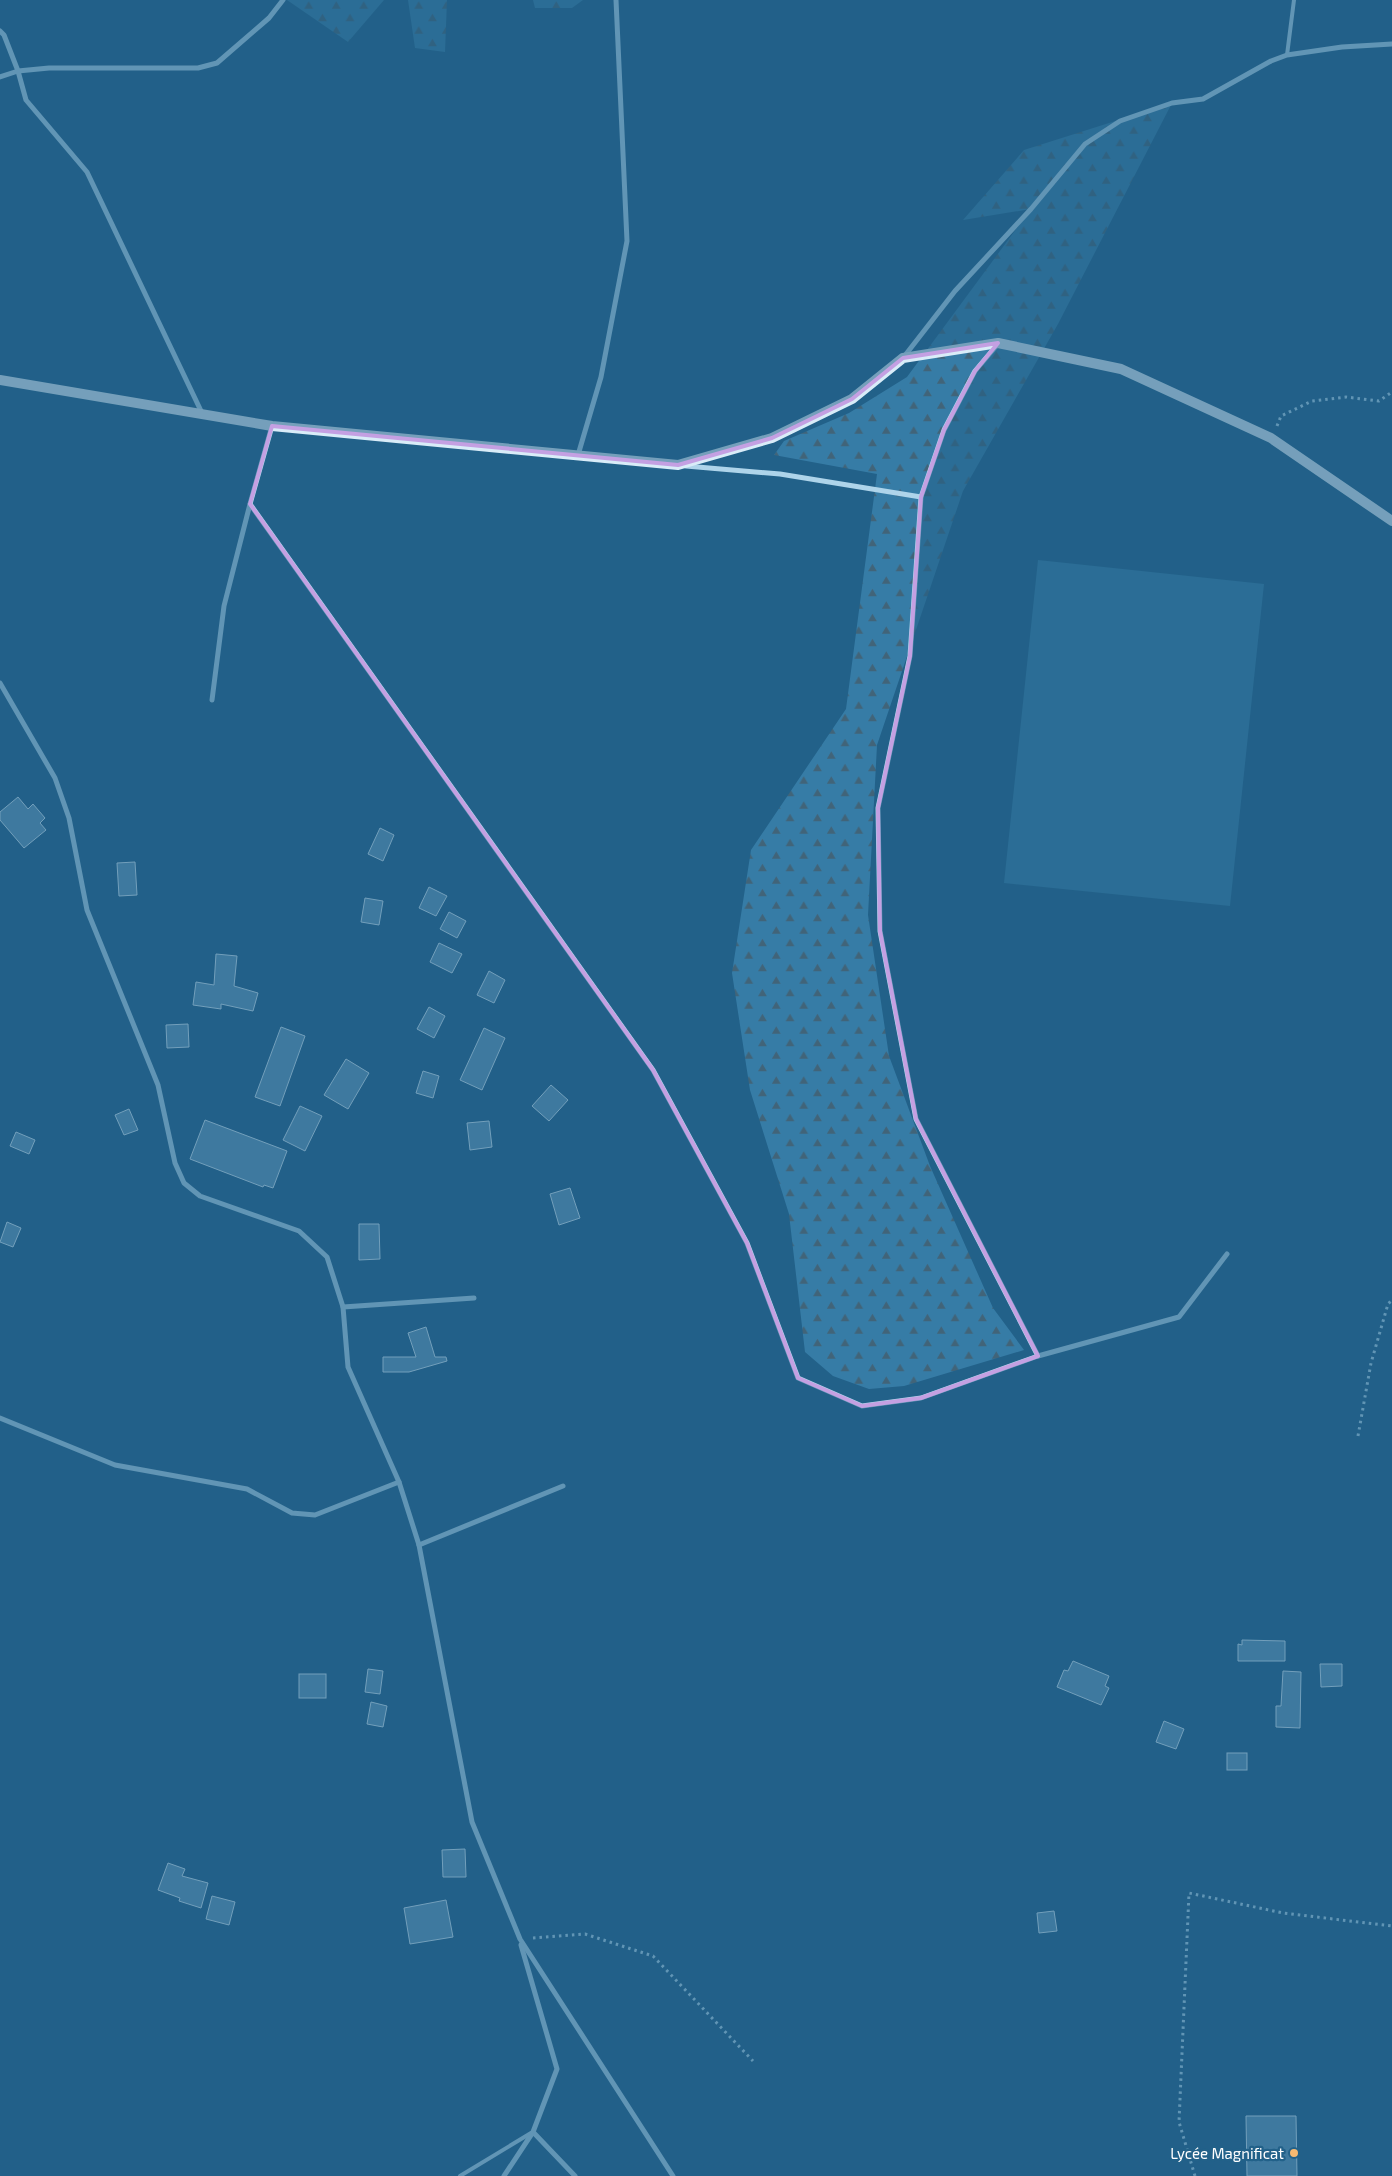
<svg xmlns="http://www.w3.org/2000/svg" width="1392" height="2176" font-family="'Exo 2',sans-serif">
  <defs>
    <pattern id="forest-firs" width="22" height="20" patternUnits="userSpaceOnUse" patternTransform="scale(1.25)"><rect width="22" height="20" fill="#367ca6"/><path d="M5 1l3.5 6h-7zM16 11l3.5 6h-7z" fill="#416479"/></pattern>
  </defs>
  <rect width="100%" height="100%" fill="#226189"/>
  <!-- forest -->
  <g fill="url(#forest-firs)">
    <polygon points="287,0 384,0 348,42"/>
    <polygon points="408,0 447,0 445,52 415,48"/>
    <polygon points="533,0 583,0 572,8 535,8"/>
    <polygon points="1172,103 1058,324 963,491 877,745 868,915 889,1056 930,1166 993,1308 1024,1350 904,1386 869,1389 833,1376 805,1352 789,1214 750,1090 732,973 751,850 846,709 877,474 774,455 784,441 849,413 907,377 1031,209 963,220 1024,150"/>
  </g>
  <!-- garden -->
  <polygon fill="#367ca6" points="1038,560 1264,584 1230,906 1004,883"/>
  <!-- building -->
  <g fill="#5f97ba" stroke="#d3eaf8">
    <polygon points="18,797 28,809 33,804 45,818 40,823 46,830 24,848 0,820 0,812"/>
    <polygon points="380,828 394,835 383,861 368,854"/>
    <polygon points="135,862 137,895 119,896 117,863"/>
    <polygon points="429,887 447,896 436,916 419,908"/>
    <polygon points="365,898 383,901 379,925 361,922"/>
    <polygon points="449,912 466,921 457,938 440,929"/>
    <polygon points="439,943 462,954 452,973 430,962"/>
    <polygon points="216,954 237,956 234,986 258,993 253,1011 221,1004 221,1009 193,1005 196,982 214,985"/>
    <polygon points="489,971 505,980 494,1003 477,995"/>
    <polygon points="429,1007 445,1016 434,1038 417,1029"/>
    <polygon points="188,1024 189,1047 167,1048 166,1025"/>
    <polygon points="281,1027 305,1036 280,1106 255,1097"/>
    <polygon points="484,1028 505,1038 482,1090 460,1080"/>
    <polygon points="346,1059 369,1073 348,1109 324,1095"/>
    <polygon points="423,1071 439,1076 433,1098 416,1093"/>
    <polygon points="551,1085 568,1100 549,1121 532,1106"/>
    <polygon points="300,1106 322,1116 305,1151 283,1140"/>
    <polygon points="129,1109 138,1130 124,1135 115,1115"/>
    <polygon points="205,1120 287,1151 273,1188 264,1185 263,1187 190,1159"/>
    <polygon points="489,1121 492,1147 470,1150 467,1123"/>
    <polygon points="16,1132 35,1140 29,1154 10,1146"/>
    <polygon points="570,1188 580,1218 559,1225 550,1194"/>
    <polygon points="7,1222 21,1228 13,1247 0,1242"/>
    <polygon points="359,1224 379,1224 380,1259 359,1260"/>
    <polygon points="426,1327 435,1357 446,1357 447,1361 409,1372 383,1372 383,1357 416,1357 408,1333"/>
    <polygon points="1242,1640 1285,1641 1285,1661 1238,1661 1238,1644 1242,1645"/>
    <polygon points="1073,1661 1109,1676 1105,1686 1109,1688 1101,1705 1057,1687 1064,1670 1068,1671"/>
    <polygon points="1320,1664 1342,1664 1342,1686 1321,1687"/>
    <polygon points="368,1669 383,1671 380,1694 365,1692"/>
    <polygon points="1283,1671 1301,1672 1300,1728 1276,1727 1276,1706 1281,1706"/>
    <rect x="299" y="1674" width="27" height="24"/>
    <polygon points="371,1702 387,1706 383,1727 367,1724"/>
    <polygon points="1164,1721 1184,1729 1176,1749 1156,1742"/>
    <rect x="1227" y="1753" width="20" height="17"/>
    <polygon points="465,1849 466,1877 443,1877 442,1850"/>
    <polygon points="168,1863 185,1869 182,1876 208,1883 201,1908 179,1901 180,1898 158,1890"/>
    <polygon points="212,1896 235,1902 229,1925 206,1919"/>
    <polygon points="446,1900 453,1937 410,1944 404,1908"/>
    <polygon points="1054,1911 1057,1931 1039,1933 1037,1913"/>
    <polygon points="1246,2116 1296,2116 1297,2176 1247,2176"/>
  </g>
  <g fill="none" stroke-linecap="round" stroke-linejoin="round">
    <!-- path -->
    <g stroke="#aed4ea" stroke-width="3" stroke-dasharray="2.5 4" stroke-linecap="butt">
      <polyline points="1277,426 1281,416 1312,401 1346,397 1379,401 1392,392"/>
      <polyline points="1358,1436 1371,1363 1388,1304 1392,1300"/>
      <polyline points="533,1938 585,1934 653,1956 753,2061"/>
      <polyline points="1195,2176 1179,2122 1189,1893 1283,1913 1392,1926"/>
    </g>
    <!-- lane -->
    <g stroke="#aed4ea" stroke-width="4">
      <polyline points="1287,55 1294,0"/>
      <polyline points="460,2176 531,2133"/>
    </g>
    <!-- street -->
    <g stroke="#aed4ea" stroke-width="5">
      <polyline points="0,31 4,35 18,71 26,100 87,172 202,413"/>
      <polyline points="0,77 18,71 49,68 198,68 217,63 269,18 283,0"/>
      <polyline points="997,345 975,371 944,430 921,497 910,656 878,808 880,931 916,1119 1038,1356"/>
      <polyline points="903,358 955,291 1031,209 1085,144 1120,121 1172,103 1203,99 1271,61 1287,55 1342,47 1392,44"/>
      <polyline points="272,426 250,504 653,1070 747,1243 798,1378 862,1406 921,1398 1038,1356 1179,1317 1227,1254"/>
      <polyline points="578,455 601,377 627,241 616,0"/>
      <polyline points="686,466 780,474 921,497"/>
      <polyline points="0,683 55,778 69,818 87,910 158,1085 175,1163 184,1183 200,1196 299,1231 327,1257 343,1307 348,1367 399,1482 419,1545 472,1822 520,1939 673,2176"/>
      <polyline points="212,700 224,606 250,504"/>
      <polyline points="343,1307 474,1298"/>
      <polyline points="0,1418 115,1465 247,1489 292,1513 315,1515 399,1482"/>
      <polyline points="419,1545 563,1486"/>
      <polyline points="533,2132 575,2176"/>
      <polyline points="504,2176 533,2132 557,2069 521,1945"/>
    </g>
    <!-- secondary -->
    <polyline stroke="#d9ecf8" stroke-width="10" points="0,380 272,426 678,465 772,438 852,399 903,358 998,343 1121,369 1271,438 1392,521"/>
  </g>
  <!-- marked area -->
  <path d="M0 0H1392V2176H0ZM998,343L975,371L944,430L921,497L910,656L878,808L880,931L916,1119L1038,1356L921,1398L862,1406L798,1378L747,1243L653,1070L250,504L272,426L678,465L772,438L852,399L903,358Z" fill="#226189" fill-opacity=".55" fill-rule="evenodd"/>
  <path fill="none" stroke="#c4a0e2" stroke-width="4" stroke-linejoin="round" d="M998,343L975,371L944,430L921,497L910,656L878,808L880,931L916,1119L1038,1356L921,1398L862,1406L798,1378L747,1243L653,1070L250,504L272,426L678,465L772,438L852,399L903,358Z"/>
  <!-- markers -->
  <circle fill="#f6b971" stroke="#226189" stroke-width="2" cx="1294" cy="2153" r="5"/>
  <g text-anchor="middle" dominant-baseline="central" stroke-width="4.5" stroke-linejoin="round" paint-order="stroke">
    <!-- poi labels -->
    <g font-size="15" fill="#fff" stroke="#226189" text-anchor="end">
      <text x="1284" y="2153">Lycée Magnificat</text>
    </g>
  </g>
</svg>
